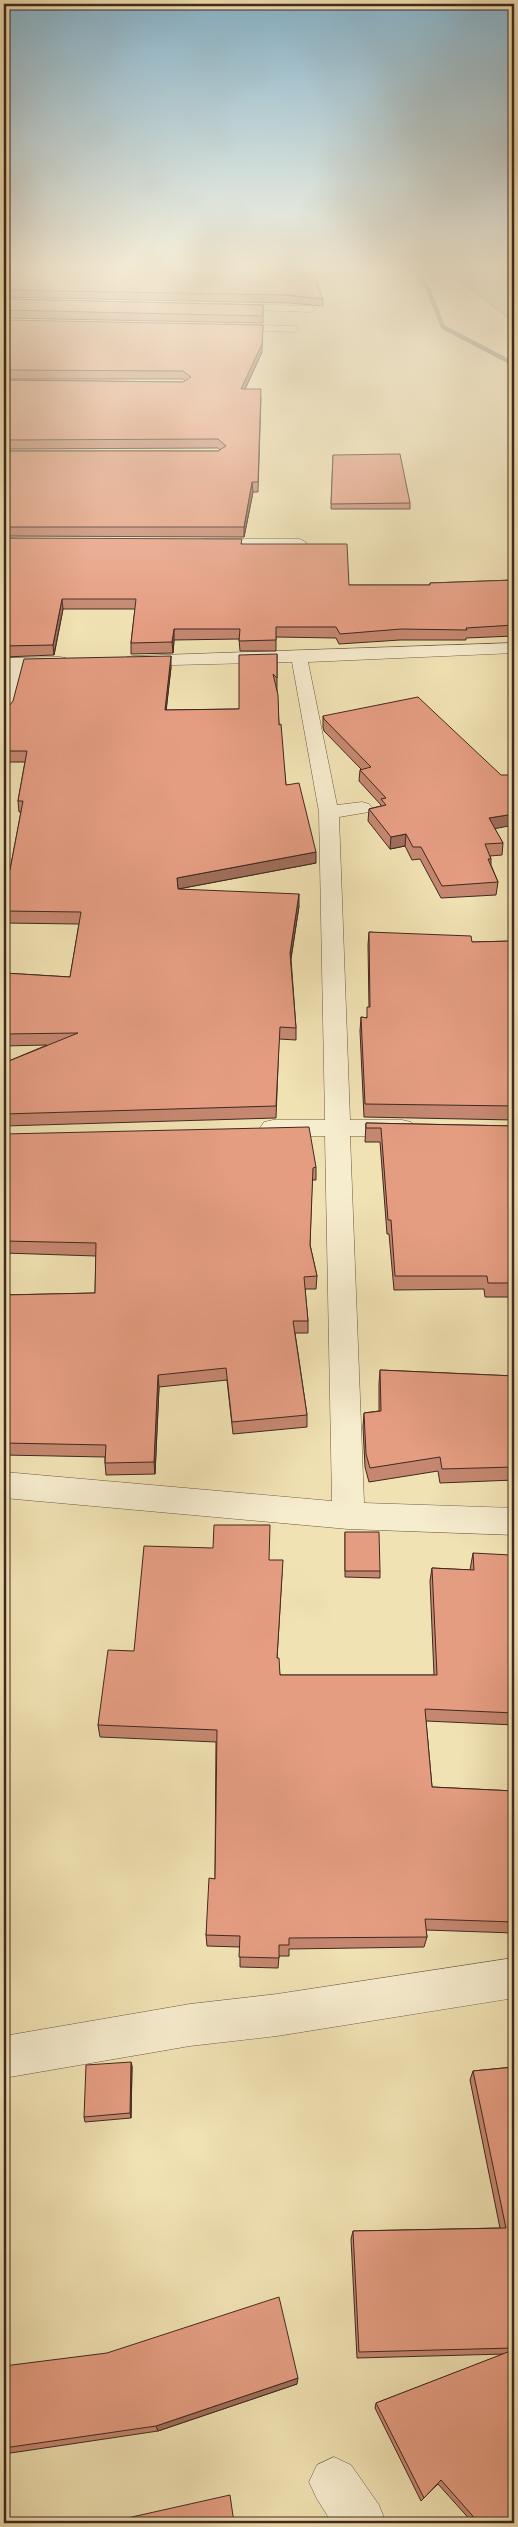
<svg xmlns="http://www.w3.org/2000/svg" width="518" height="2527" font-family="Cardo,serif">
  <rect width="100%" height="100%" fill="#f1e2b3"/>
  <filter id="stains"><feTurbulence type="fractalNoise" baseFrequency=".004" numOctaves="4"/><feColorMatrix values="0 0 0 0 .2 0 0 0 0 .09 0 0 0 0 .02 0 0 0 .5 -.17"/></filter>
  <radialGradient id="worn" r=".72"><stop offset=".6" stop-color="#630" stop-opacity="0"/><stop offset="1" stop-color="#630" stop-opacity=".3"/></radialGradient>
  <!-- green -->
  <polygon fill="#c1c188" stroke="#807554" points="442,268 514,268 514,322"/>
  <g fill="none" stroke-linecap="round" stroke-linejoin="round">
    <!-- stream -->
    <polyline stroke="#778277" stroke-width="4.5" points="412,268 428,289 443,327 514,364"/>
    <!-- minor casing -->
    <g stroke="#6c5745" stroke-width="1">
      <g id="minor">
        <polygon points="225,304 311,306 316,309 311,312 221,309 220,307"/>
        <polygon points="225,324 294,326 299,329 294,332 221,329 221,325"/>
        <polygon points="205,539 300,539 307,543 300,547 200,546 198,543 200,540"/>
        <polygon points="514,643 514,653 308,662 337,805 362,802 369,804 372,808 369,812 339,817 350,1120 402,1120 411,1122 415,1128 411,1134 402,1136 350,1136 364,1503 514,1508 514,1535 348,1529 4,1498 4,1472 332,1501 325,1136 273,1136 264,1134 260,1128 264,1122 273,1120 325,1120 319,812 292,662 133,666 127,665 125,661 127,657 133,656"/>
        <polygon points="60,657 66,658 68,662 66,666 24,668 13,711 10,715 4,716 4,681 7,668 4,668 4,658"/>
        <polygon points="514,1958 514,1998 277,2036 190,2046 4,2078 4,2036 190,2004 277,1994"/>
        <polygon points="334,2457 351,2465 379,2505 386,2523 332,2523 317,2499 309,2482 317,2465"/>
      </g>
    </g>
    <!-- minor -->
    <use href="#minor" fill="#f6ecce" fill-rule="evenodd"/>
  </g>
  <!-- wall -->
  <g fill="#c58770" stroke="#402920">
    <polygon points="4,268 323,299 323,306 288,303 4,297"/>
    <polygon points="4,299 263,305 263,323 4,318"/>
    <polygon points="4,320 262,352 245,389 261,397 258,492 253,492 244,537 4,536 4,538 242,544 349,585 429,585 430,583 514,580 514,636 466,638 466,640 400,640 339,644 336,638 276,637 276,651 240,651 239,639 174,640 173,653 131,654 131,643 135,609 63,609 54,655 4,657 4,451 218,451 220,450 218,448 4,449 4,380 183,382 185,381 183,379 4,379"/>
    <polygon points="333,455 410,503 410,509 331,509"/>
    <polygon points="277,654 277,689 279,725 286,785 316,863 178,889 299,906 291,959 296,1028 296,1040 279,1039 276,1118 4,1126 4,1128 4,1063 47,1045 4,1046 4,973 70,977 79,924 4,923 4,870 10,870 21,812 19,812 18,801 25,762 4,762 4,707 171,667 166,710 239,709"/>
    <polygon points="323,716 495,829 503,843 502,855 490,856 491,859 491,865 498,882 496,895 441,898 420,859 412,860 405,846 390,849 368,821 369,809 381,806 381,805 359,781 360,770 361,769 324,731 323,727"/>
    <polygon points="369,932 472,942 514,941 514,1120 364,1117 360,1031 361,1017 367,1018 369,1007 368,945"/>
    <polygon points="366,1123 514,1126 514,1297 485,1297 484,1289 394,1290 389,1234 387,1234 380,1142 365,1142"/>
    <polygon points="4,1134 316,1167 316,1180 312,1180 310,1245 317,1276 316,1289 305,1289 308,1321 308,1333 295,1333 307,1415 307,1427 233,1434 227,1380 159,1387 155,1474 106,1475 105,1463 105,1457 4,1455 4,1295 95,1293 96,1256 4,1253"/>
    <polygon points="380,1370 514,1376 514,1480 440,1483 438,1471 369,1482 365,1467 363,1427 364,1413 379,1411 379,1384"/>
    <polygon points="345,1532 380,1571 380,1578 345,1577"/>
    <polygon points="473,1553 511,1572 514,1572 514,1725 426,1721 432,1787 514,1791 514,1933 426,1930 427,1937 424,1947 289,1949 289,1956 279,1956 278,1968 240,1967 240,1947 207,1946 206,1935 215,1879 216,1742 100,1737 98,1725 134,1651 282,1573 277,1658 280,1675 434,1675 430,1581 432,1568 470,1570"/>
    <polygon points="132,2066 131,2118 85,2122 84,2117"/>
    <polygon points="514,2067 514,2523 473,2523 438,2484 421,2501 375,2408 376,2403 504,2354 357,2358 351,2239 353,2231 500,2228 470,2080 473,2071"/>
    <polygon points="4,2074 9,2079 8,2140 4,2141"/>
    <polygon points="4,2366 297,2384 158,2431 4,2454"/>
  </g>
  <!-- shaded-wall -->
  <g fill="#a06e5b" stroke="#402920">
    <polygon points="263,325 262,352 241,398 241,389"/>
    <polygon points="252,482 253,492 244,537 244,527"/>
    <polygon points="62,599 63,609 54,655 53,645"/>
    <polygon points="174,629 174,640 173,653 172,642"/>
    <polygon points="171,656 171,667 165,721 165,710"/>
    <polygon points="514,814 514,825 488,830 489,818"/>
    <polygon points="406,834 405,846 390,849 391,837"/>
    <polygon points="316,852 316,863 178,889 177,878"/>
    <polygon points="299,894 299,906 290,964 290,953"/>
    <polygon points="158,1375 159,1387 155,1474 154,1462"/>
    <polygon points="131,2062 132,2066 131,2118 130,2113"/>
    <polygon points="7,2074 9,2079 8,2140 6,2136"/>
    <polygon points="298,2378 297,2384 158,2431 156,2426"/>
  </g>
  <!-- building -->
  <g fill="#e59d82" stroke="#402920">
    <polygon points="4,268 312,268 323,299 288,295 4,290"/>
    <polygon points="4,299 263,305 263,316 4,310"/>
    <polygon points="4,320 263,325 262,344 241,389 261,389 258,482 252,482 244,527 4,527 4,451 218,451 226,446 218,439 4,440 4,380 183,382 191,377 183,371 4,370"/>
    <polygon points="400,454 410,503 331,504 333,455"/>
    <polygon points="4,538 242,539 241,544 347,544 349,585 430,585 430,583 514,580 514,625 466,628 467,630 401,629 340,634 336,627 276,627 276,640 239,641 240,629 174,629 172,642 131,643 136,599 62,599 53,645 4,646"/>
    <polygon points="277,654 277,678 273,674 278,695 279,725 281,724 286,785 299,783 316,852 177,878 178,889 299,894 290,953 296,1028 280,1027 276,1106 4,1114 4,1063 78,1033 4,1034 4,973 70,977 81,912 4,911 4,870 10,870 23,801 18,801 27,751 4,751 4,707 9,706 13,701 24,659 171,656 165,710 239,709 239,655"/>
    <polygon points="418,697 501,775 514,775 514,814 489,818 503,843 485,844 491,859 488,859 498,882 442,886 421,847 413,847 406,834 391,837 369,809 386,805 381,799 386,798 360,770 371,767 324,719 323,716"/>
    <polygon points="369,932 471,936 472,942 514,941 514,1106 365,1104 361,1017 367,1018 367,1007 370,1007"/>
    <polygon points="366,1123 514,1126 514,1283 488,1283 487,1276 395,1276 391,1220 388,1220 381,1128 366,1128"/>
    <polygon points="309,1127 316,1167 313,1168 310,1245 317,1276 304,1277 308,1321 293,1321 307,1415 232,1422 226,1368 158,1375 154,1462 105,1463 106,1445 4,1443 4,1295 95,1293 96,1243 4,1241 4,1134"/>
    <polygon points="380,1370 514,1376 514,1467 442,1469 440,1457 370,1468 366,1454 364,1413 381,1411"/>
    <polygon points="214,1525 270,1525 269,1560 283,1560 277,1658 279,1658 280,1675 437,1675 432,1568 474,1570 473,1553 510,1555 511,1572 514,1572 514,1713 425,1709 432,1787 514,1791 514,1922 425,1919 427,1937 289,1938 289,1945 279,1945 279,1958 239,1957 240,1936 206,1935 209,1878 215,1879 217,1730 98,1725 108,1650 134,1651 144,1546 213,1548"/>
    <polygon points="345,1532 379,1532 380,1571 345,1571"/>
    <polygon points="131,2062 130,2113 84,2117 86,2065"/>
    <polygon points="514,2067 514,2348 359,2352 353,2231 506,2228 473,2071"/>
    <polygon points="4,2074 7,2074 6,2136 4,2136"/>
    <polygon points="279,2297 298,2378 156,2426 4,2448 4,2366 107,2353"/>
    <polygon points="513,2350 514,2351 514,2523 479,2523 441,2480 424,2498 376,2403"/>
    <polygon points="230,2495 234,2523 105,2523"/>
  </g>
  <!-- sky -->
  <linearGradient id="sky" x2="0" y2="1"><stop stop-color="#89b8d2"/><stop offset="0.43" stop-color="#f9f2dd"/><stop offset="1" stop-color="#f9f2dd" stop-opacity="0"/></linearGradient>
  <rect width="518" height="622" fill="url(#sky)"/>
  <!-- margin -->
  <rect width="518" height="2527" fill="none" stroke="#f1e2b3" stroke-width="20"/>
  <rect x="5" y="5" width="508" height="2517" fill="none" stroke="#402920" stroke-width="2.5"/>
  <rect x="10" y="10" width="498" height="2507" fill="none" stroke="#402920"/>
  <rect width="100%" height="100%" filter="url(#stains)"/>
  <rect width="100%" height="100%" fill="url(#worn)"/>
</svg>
